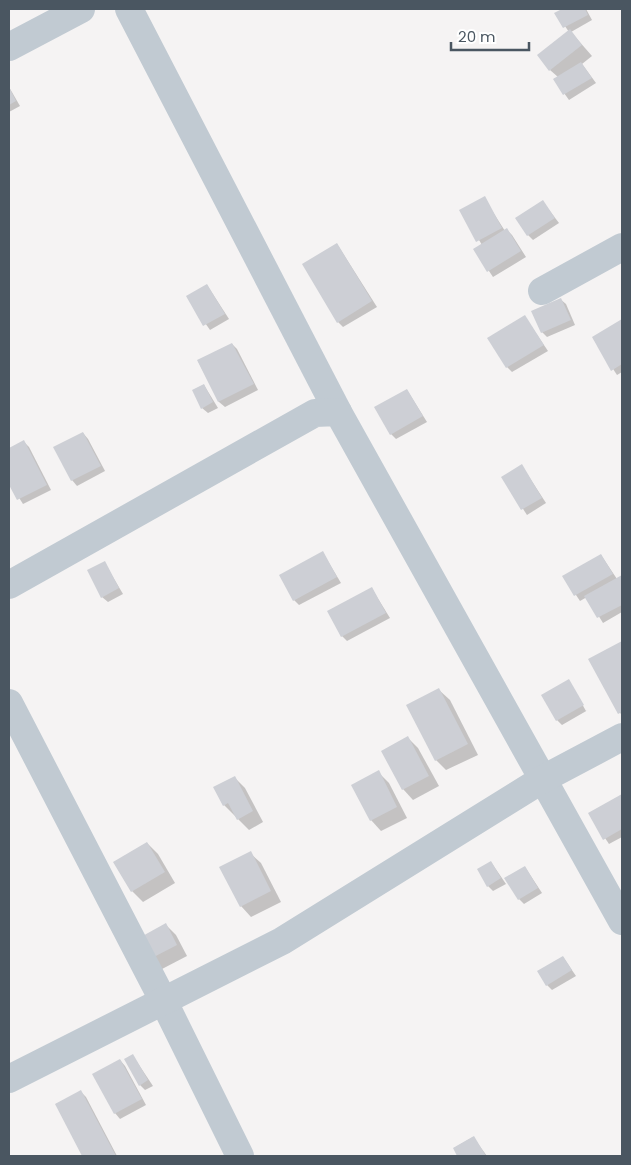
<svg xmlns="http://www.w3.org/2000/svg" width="631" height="1165" font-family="Poppins,sans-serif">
  <rect width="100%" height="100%" fill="#f5f3f3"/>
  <!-- shadow -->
  <g fill="#0003">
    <polygon points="565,9 586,9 592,20 571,32 592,56 582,64 596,83 569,100 554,79 558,77 550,70 569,32 556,13"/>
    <polygon points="9,87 20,106 9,112"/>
    <polygon points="484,198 505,231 507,230 512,235 526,257 493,277 475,250 482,245 461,210"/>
    <polygon points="543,202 559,223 533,240 528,235"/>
    <polygon points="337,244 377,307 343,327 338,322"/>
    <polygon points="207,285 229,319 210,330 187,297"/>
    <polygon points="560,299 566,304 575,325 547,337 542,332"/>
    <polygon points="525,317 548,351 512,372 507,367"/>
    <polygon points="622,321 622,372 617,375 593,338"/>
    <polygon points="232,344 237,349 258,390 225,407 219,402 198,361"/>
    <polygon points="204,385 218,408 208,413 202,408"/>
    <polygon points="407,390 427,422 396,439 391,434"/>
    <polygon points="83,433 88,439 105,471 77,486 72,480"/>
    <polygon points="24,442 29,447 51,490 23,504 9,482 9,450"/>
    <polygon points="522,466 546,503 527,515 503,478"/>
    <polygon points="323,553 341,583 299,605 294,600"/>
    <polygon points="601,555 617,579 622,576 622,612 603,623 587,597 580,601 564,577"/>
    <polygon points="104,562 123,594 108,602 102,597"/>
    <polygon points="372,589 390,618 347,641 342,636"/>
    <polygon points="622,642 622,716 590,659"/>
    <polygon points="569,681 586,711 588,710 562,725 557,720"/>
    <polygon points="439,690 450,700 478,755 446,770 436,760"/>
    <polygon points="408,738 418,748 439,786 413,800 403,789"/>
    <polygon points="378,772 389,783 407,818 381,831 371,820"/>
    <polygon points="235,778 245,788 263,822 249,830 224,805 215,788"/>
    <polygon points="622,795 622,837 609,844 589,814"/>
    <polygon points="147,843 158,854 175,883 143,902 132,891 115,862"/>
    <polygon points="250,853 261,863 281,902 251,917 241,906"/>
    <polygon points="491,862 506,884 493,891 488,886"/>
    <polygon points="525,867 542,893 524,904 519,899"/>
    <polygon points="166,925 176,935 187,956 162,969 140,938"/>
    <polygon points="563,957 576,976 552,990 547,985"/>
    <polygon points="133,1056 153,1086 145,1090 140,1085"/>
    <polygon points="120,1060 125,1066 146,1105 120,1119 115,1113"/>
    <polygon points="81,1092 86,1097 117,1156 83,1156 56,1104"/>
    <polygon points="473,1137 487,1156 459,1156 454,1148"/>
  </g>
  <!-- building -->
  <g fill="#cdcfd5">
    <polygon points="562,9 585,9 588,15 563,28 554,13"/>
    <polygon points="570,29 582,45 549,71 537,55"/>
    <polygon points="581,62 592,78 563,95 553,79"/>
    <polygon points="9,87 16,101 9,105"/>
    <polygon points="485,196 502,228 476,242 459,210"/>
    <polygon points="543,200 555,218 527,236 515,218"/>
    <polygon points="507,228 521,251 487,272 473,249"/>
    <polygon points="337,243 372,301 337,323 302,264"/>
    <polygon points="207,284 225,314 203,326 186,296"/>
    <polygon points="561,298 571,320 541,333 531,311"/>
    <polygon points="525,315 544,345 506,368 487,338"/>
    <polygon points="622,319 622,364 611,371 592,337"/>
    <polygon points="232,343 254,384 218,402 197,360"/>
    <polygon points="204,384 213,402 201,409 192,390"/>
    <polygon points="407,389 423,416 390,435 374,407"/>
    <polygon points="83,432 101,466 71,481 53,447"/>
    <polygon points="24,440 47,485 17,500 9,485 9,448"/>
    <polygon points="522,464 542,498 521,510 501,477"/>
    <polygon points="323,551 337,577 293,601 279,575"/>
    <polygon points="601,554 613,574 574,596 562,576"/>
    <polygon points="105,561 119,588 101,598 87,570"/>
    <polygon points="622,575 622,605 597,618 584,596"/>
    <polygon points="372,587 386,613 341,637 327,611"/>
    <polygon points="622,641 622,712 618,714 588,659"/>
    <polygon points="569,679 584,705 556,721 541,695"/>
    <polygon points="439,688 468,744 435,761 406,705"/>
    <polygon points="408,736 429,776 402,790 381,751"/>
    <polygon points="379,770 397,807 370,821 351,785"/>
    <polygon points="235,776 253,811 237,820 228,803 223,806 213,787"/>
    <polygon points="622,794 622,829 603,840 588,813"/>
    <polygon points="147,842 165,872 131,892 113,862"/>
    <polygon points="251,851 271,891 240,907 219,867"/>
    <polygon points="491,861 501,878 487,887 477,869"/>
    <polygon points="525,866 538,888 518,900 504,878"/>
    <polygon points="166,923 177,945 150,959 139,938"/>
    <polygon points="563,956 572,970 546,986 537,971"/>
    <polygon points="133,1054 148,1080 139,1086 124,1059"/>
    <polygon points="120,1059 142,1099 114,1114 92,1074"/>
    <polygon points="81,1090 116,1156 82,1156 55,1104"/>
    <polygon points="474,1136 486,1156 457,1156 453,1148"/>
  </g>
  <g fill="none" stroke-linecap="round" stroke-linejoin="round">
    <!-- minor -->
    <g stroke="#c1cad2" stroke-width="28">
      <polyline points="129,9 338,412"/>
      <polyline points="9,47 81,9"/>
      <polyline points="542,291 622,247"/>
      <polyline points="9,585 315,413 338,412 622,921"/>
      <polyline points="9,703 163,1000 240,1156"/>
      <polyline points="9,1079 282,941 543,779 622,737"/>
    </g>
  </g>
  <!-- border -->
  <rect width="631" height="1165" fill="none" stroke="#4a5661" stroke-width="20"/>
  <!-- scale -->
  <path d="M451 42v8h78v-8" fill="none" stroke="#4a5661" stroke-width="2.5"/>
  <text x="458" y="42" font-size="15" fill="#4a5661" stroke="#ffffff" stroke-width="4" paint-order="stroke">20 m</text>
</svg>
